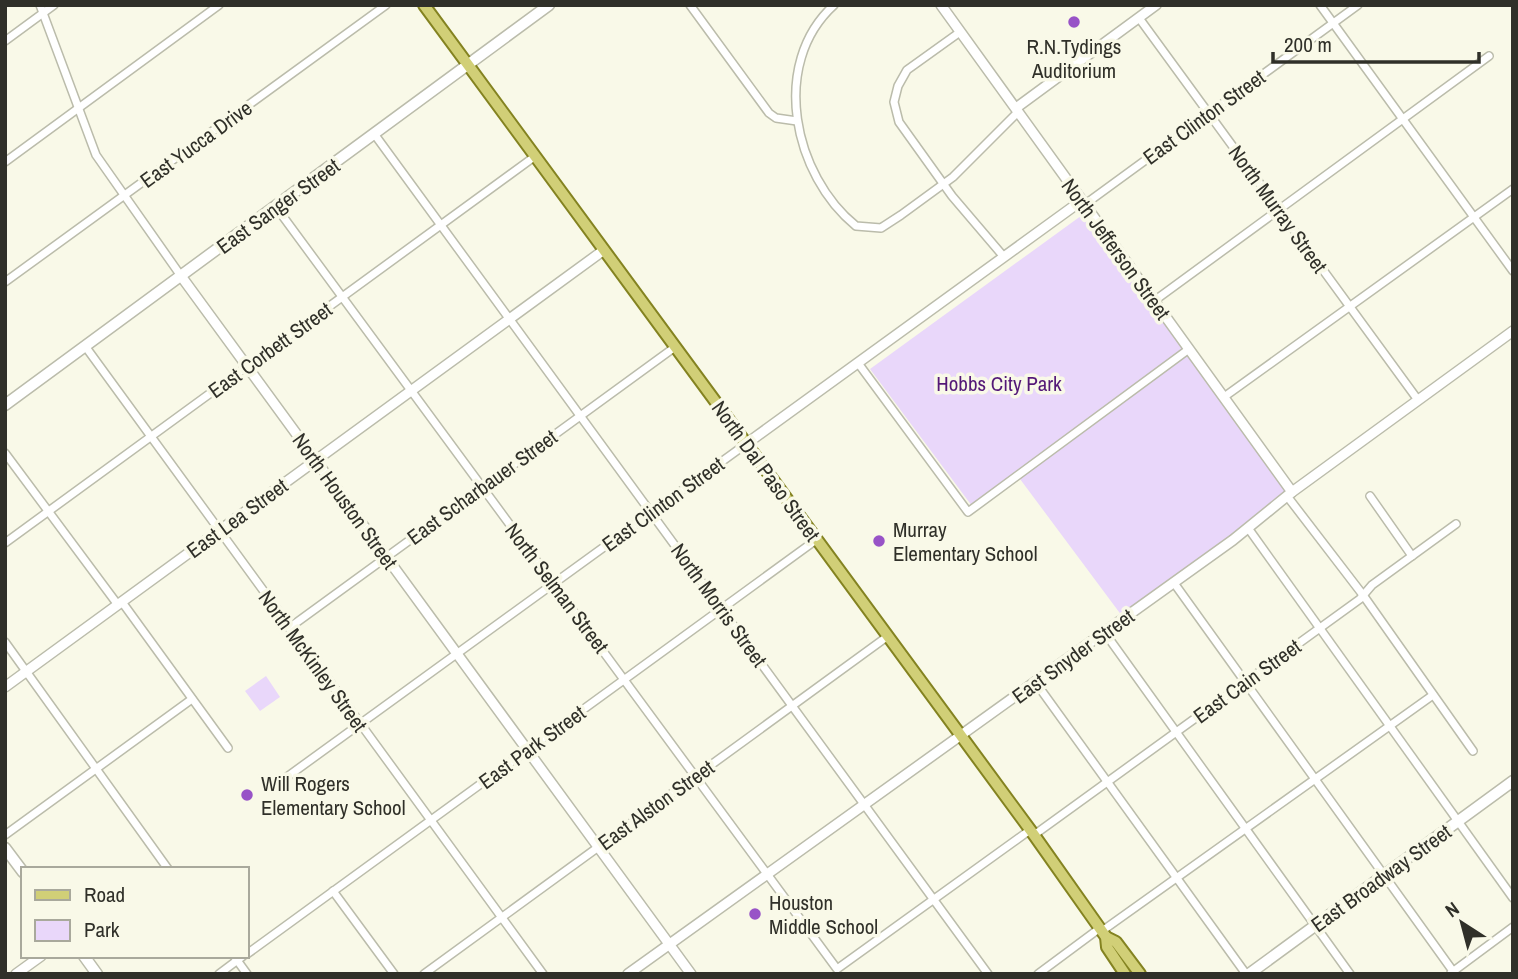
<svg xmlns="http://www.w3.org/2000/svg" width="1518" height="979" font-family="'Archivo Narrow',sans-serif">
  <rect width="100%" height="100%" fill="#f9f9e8"/>
  <!-- green -->
  <g fill="#e9d7fa">
    <polygon points="1085,213 1185,344 1180,353 1186,350 1289,491 1225,542 1122,616 1020,479 972,506 870,369"/>
    <polygon points="266,676 280,697 260,711 245,691"/>
  </g>
  <g fill="none" stroke-linecap="round" stroke-linejoin="round">
    <!-- minor casing -->
    <g stroke="#bbbcab" stroke-width="10">
      <g id="minor">
        <polyline points="40,5 96,155 181,276"/>
        <polyline points="690,5 769,113 776,118 797,121"/>
        <path d="M834,5C769,64 794,176 856,226L881,228L901,215L953,177L1017,113"/>
        <polyline points="1320,5 1513,271"/>
        <polyline points="1139,18 1418,400"/>
        <polyline points="960,32 907,70 898,86 894,102 899,122 952,196 1004,257"/>
        <polyline points="5,41 54,5"/>
        <polyline points="375,135 988,974"/>
        <polyline points="5,162 219,5"/>
        <polyline points="1084,205 1358,5"/>
        <polyline points="276,207 837,969 1030,830"/>
        <polyline points="5,282 386,5"/>
        <polyline points="1154,301 1489,56"/>
        <polyline points="85,346 543,974"/>
        <polyline points="858,363 968,512 1189,349"/>
        <polyline points="1224,397 1513,189"/>
        <polyline points="5,453 118,605"/>
        <polyline points="1287,496 1363,595 1473,751"/>
        <polyline points="1370,496 1412,556"/>
        <polyline points="1248,528 1513,898"/>
        <polyline points="5,543 534,157"/>
        <polyline points="1174,583 1455,974"/>
        <polyline points="122,602 228,748"/>
        <polyline points="289,628 675,347"/>
        <polyline points="1105,633 1350,974"/>
        <polyline points="5,642 168,869"/>
        <polyline points="1036,683 1246,974"/>
        <polyline points="280,782 746,444"/>
        <polyline points="5,835 192,699"/>
        <polyline points="1034,835 1360,599 1372,585 1456,524"/>
        <polyline points="333,891 394,974"/>
        <polyline points="1102,931 1433,695"/>
        <polyline points="247,954 816,540"/>
        <polyline points="234,956 247,974"/>
        <polyline points="1451,973 1513,927"/>
        <polyline points="219,974 243,956"/>
        <polyline points="424,974 888,636"/>
        <polyline points="1038,974 1100,928"/>
      </g>
    </g>
    <!-- tertiary casing -->
    <g stroke="#bbbcab" stroke-width="12">
      <g id="tertiary">
        <polyline points="941,5 1292,492"/>
        <polyline points="1016,108 1156,5"/>
        <polyline points="181,276 691,974"/>
        <polyline points="746,444 1081,201"/>
        <polyline points="5,687 604,250"/>
        <polyline points="16,974 41,956"/>
        <polyline points="628,974 1233,540 1292,492 1513,331"/>
      </g>
    </g>
    <!-- secondary casing -->
    <g stroke="#bbbcab" stroke-width="13">
      <g id="secondary">
        <polyline points="5,405 549,5"/>
        <polyline points="5,848 23,872"/>
        <polyline points="84,956 97,974"/>
        <polyline points="1249,974 1513,781"/>
      </g>
    </g>
    <!-- primary casing -->
    <g stroke="#848321" stroke-width="14">
      <g id="primary">
        <polyline points="424,5 1034,835 1106,937 1107,947 1125,974"/>
        <polyline points="1106,937 1116,942 1140,974"/>
      </g>
    </g>
    <!-- minor -->
    <use href="#minor" stroke="#fff" stroke-width="7"/>
    <!-- tertiary -->
    <use href="#tertiary" stroke="#fff" stroke-width="9"/>
    <!-- secondary -->
    <use href="#secondary" stroke="#fff" stroke-width="10"/>
    <!-- primary -->
    <use href="#primary" stroke="#d1cf77" stroke-width="10"/>
  </g>
  <!-- markers -->
  <g fill="#9853c7" stroke="#f9f9e8" stroke-width="2.5">
    <circle cx="1074" cy="22" r="7"/>
    <circle cx="879" cy="541" r="7"/>
    <circle cx="247" cy="795" r="7"/>
    <circle cx="755" cy="914" r="7"/>
  </g>
  <g text-anchor="middle" dominant-baseline="central" stroke-width="7" stroke-linejoin="round" paint-order="stroke">
    <!-- poi labels -->
    <g font-size="21" fill="#303029" stroke="#f9f9e8" text-anchor="start">
      <text x="1074" y="46" text-anchor="middle">R.N.Tydings<tspan x="1074" dy="24">Auditorium</tspan></text>
      <text x="893" y="529">Murray<tspan x="893" dy="24">Elementary School</tspan></text>
      <text x="261" y="783">Will Rogers<tspan x="261" dy="24">Elementary School</tspan></text>
      <text x="769" y="902">Houston<tspan x="769" dy="24">Middle School</tspan></text>
    </g>
    <!-- street labels -->
    <g font-size="21" fill="#303029" stroke="#f9f9e8">
      <text transform="translate(1204 117) rotate(-36)">East Clinton Street</text>
      <text transform="translate(196 144) rotate(-36)">East Yucca Drive</text>
      <text transform="translate(278 206) rotate(-36)">East Sanger Street</text>
      <text transform="translate(1278 209) rotate(54)">North Murray Street</text>
      <text transform="translate(1116 249) rotate(54)">North Jefferson Street</text>
      <text transform="translate(270 350) rotate(-36)">East Corbett Street</text>
      <text transform="translate(766 471) rotate(54)">North Dal Paso Street</text>
      <text transform="translate(482 487) rotate(-36)">East Scharbauer Street</text>
      <text transform="translate(345 501) rotate(54)">North Houston Street</text>
      <text transform="translate(663 504) rotate(-36)">East Clinton Street</text>
      <text transform="translate(237 518) rotate(-36)">East Lea Street</text>
      <text transform="translate(557 588) rotate(53)">North Selman Street</text>
      <text transform="translate(719 605) rotate(54)">North Morris Street</text>
      <text transform="translate(1073 656) rotate(-36)">East Snyder Street</text>
      <text transform="translate(313 661) rotate(54)">North McKinley Street</text>
      <text transform="translate(1247 681) rotate(-36)">East Cain Street</text>
      <text transform="translate(532 747) rotate(-36)">East Park Street</text>
      <text transform="translate(656 805) rotate(-36)">East Alston Street</text>
      <text transform="translate(1381 878) rotate(-36)">East Broadway Street</text>
    </g>
    <!-- park labels -->
    <g font-size="21" fill="#541877" stroke="#f9f9e8">
      <text x="999" y="383">Hobbs City Park</text>
    </g>
  </g>
  <!-- border -->
  <rect width="1518" height="979" fill="none" stroke="#303029" stroke-width="14"/>
  <!-- legend -->
  <rect x="21" y="867" width="228" height="91" fill="#f9f9e8" stroke="#a9a99c" stroke-width="2"/>
  <rect x="35" y="890" width="35" height="10" fill="#d1cf77" stroke="#a9a99c" stroke-width="2"/>
  <text x="84" y="902" font-size="21" fill="#303029">Road</text>
  <rect x="35" y="920" width="35" height="21" fill="#e9d7fa" stroke="#a9a99c" stroke-width="2"/>
  <text x="84" y="937" font-size="21" fill="#303029">Park</text>
  <!-- north arrow -->
  <g transform="translate(1462 923) rotate(324)" stroke="#f9f9e8" stroke-width="5" paint-order="stroke">
  <path d="M0-5L12 26L0 18L-12 26Z" fill="#303029"/>
  <text y="-10" font-size="19" font-weight="bold" text-anchor="middle" fill="#303029">N</text>
  </g>
  <!-- scale -->
  <path d="M1273 52v10h206v-10" fill="none" stroke="#303029" stroke-width="3.5"/>
  <text x="1284" y="52" font-size="21" fill="#303029" stroke="#f9f9e8" stroke-width="5" paint-order="stroke">200 m</text>
</svg>
